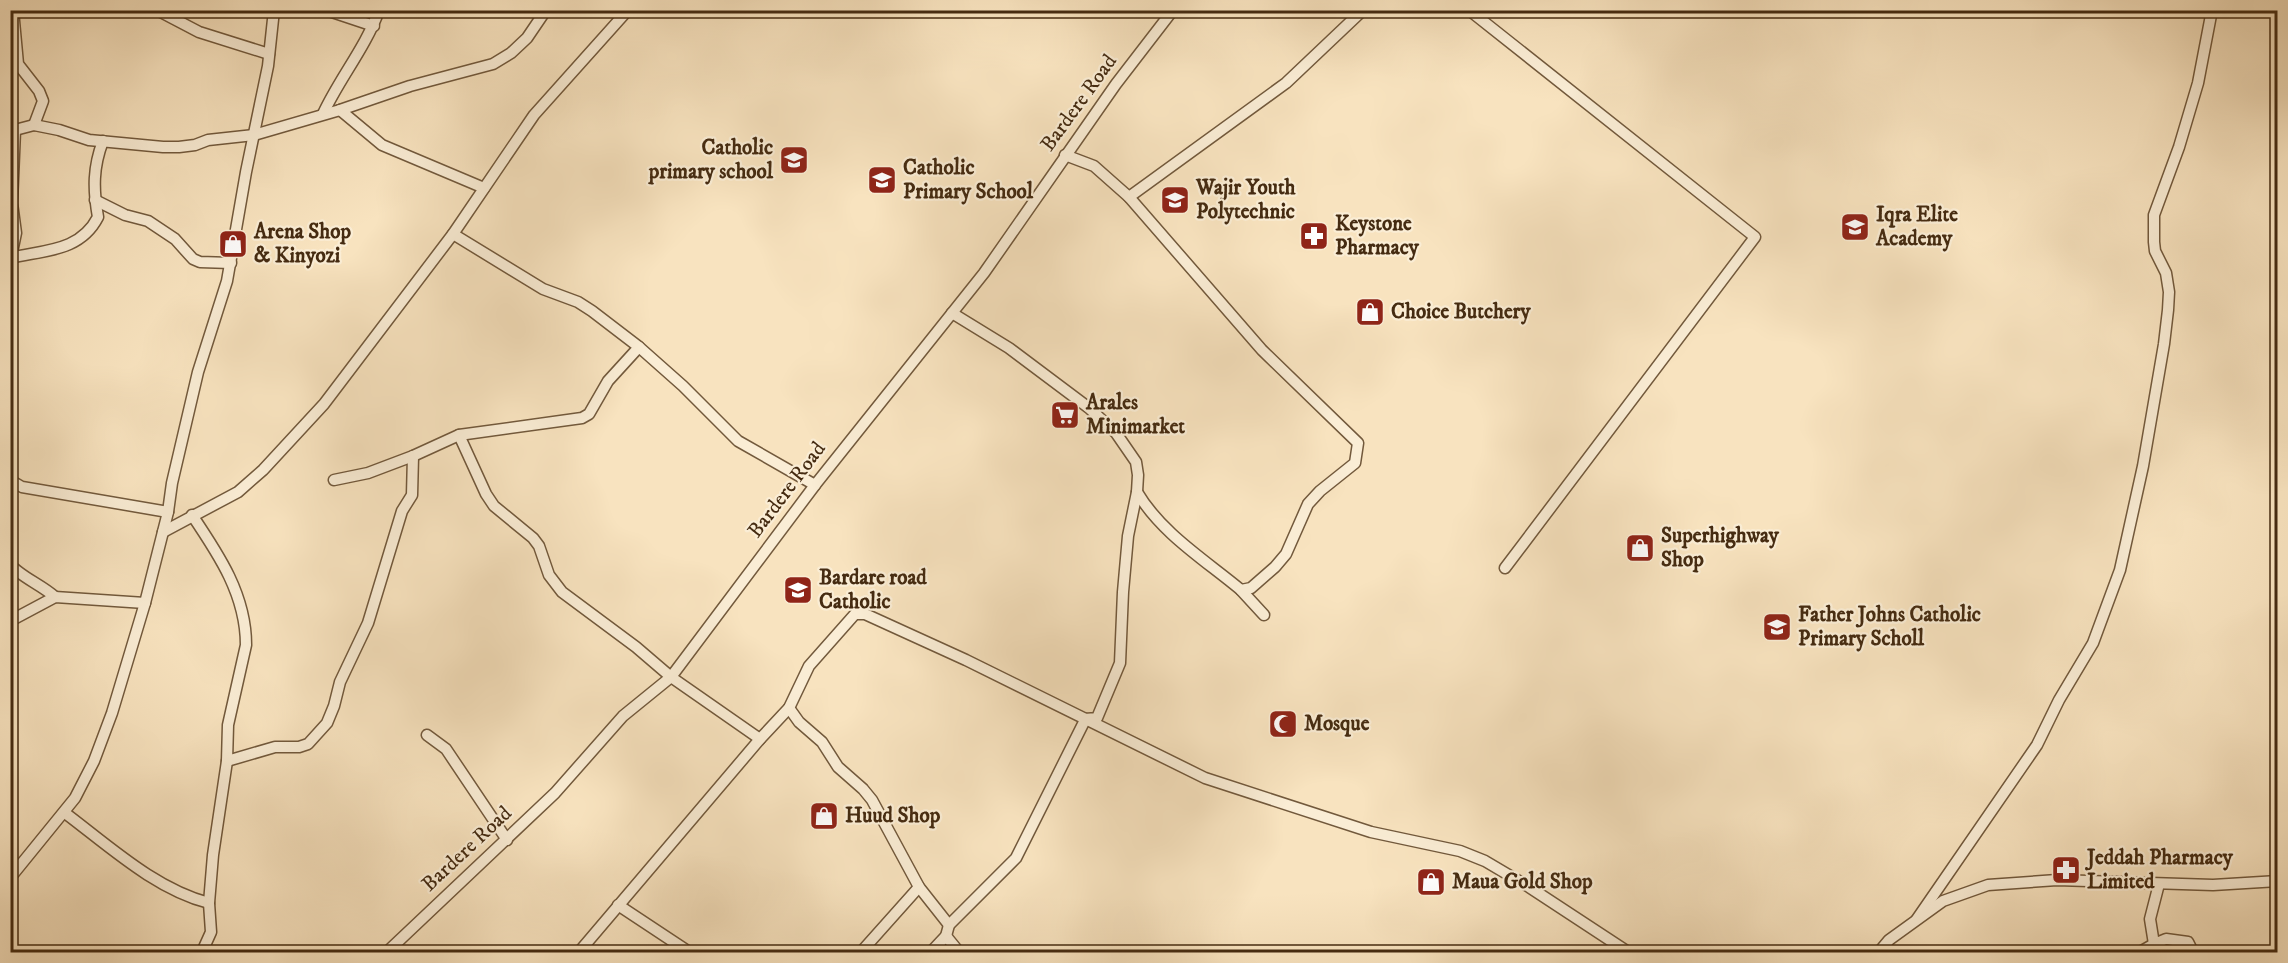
<svg xmlns="http://www.w3.org/2000/svg" width="2288" height="963" font-family="'IM FELL DW Pica',serif">
  <rect width="100%" height="100%" fill="#f8e3bf"/>
  <filter id="stains"><feTurbulence type="fractalNoise" baseFrequency=".00333" numOctaves="4"/><feColorMatrix values="0 0 0 0 .2 0 0 0 0 .09 0 0 0 0 .02 0 0 0 .5 -.17"/></filter>
  <radialGradient id="worn" r=".72"><stop offset=".6" stop-color="#630" stop-opacity="0"/><stop offset="1" stop-color="#630" stop-opacity=".3"/></radialGradient>
  <g fill="none" stroke-linecap="round" stroke-linejoin="round">
    <!-- minor casing -->
    <g stroke="#72593c" stroke-width="13">
      <g id="minor">
        <polyline points="13,10 18,64 39,91 43,101 34,125"/>
        <polyline points="157,10 199,32 269,54"/>
        <polyline points="326,10 374,26"/>
        <polyline points="1469,10 1755,237 1505,568"/>
        <polyline points="340,110 382,145 484,188"/>
        <path d="M323,114C339,79 366,47 379,10"/>
        <polyline points="10,129 15,130 34,125 59,130 89,140 163,147 179,147 195,145 208,140 254,135 340,110 410,86 493,64 511,53 527,38 546,10"/>
        <path d="M1065,155L1094,166L1129,197L1262,350L1358,443L1355,463L1320,491L1308,504L1286,554L1275,567L1251,588L1241,590C1205,560 1161,533 1137,492"/>
        <polyline points="1129,197 1286,83 1363,10"/>
        <polyline points="95,200 125,215 148,221 175,239 193,259 200,262 231,263"/>
        <polyline points="453,234 543,289 578,302 592,311 639,347 683,386 738,441 815,485"/>
        <polyline points="11,257 16,233 12,203 15,130"/>
        <path d="M10,258C44,250 80,252 98,217C93,189 93,167 103,141"/>
        <polyline points="952,313 1009,348 1089,408 1116,433 1136,462 1138,475 1137,492 1128,536 1123,592 1120,663 1097,718 1085,719"/>
        <polyline points="459,435 486,494 494,506 533,538 539,546 549,575 562,592 636,647 671,677 760,739"/>
        <polyline points="10,480 22,487 168,512"/>
        <polyline points="334,480 368,473 413,456 459,435 582,418 589,414 608,381 639,347"/>
        <path d="M192,515C219,555 246,595 246,645L228,725L227,761L213,855L209,903L211,932L202,952"/>
        <polyline points="163,532 238,492 263,470 324,404 453,234 534,115 628,10"/>
        <path d="M10,564C19,576 42,585 55,597"/>
        <polyline points="1241,590 1264,615"/>
        <polyline points="10,621 55,597 145,603"/>
        <polyline points="789,708 799,722 822,742 838,767 863,789 872,800 919,887 949,925"/>
        <polyline points="427,735 446,749 507,840"/>
        <polyline points="227,761 275,747 299,747 308,744 327,723 334,706 340,682 368,623 402,511 412,495 413,456"/>
        <path d="M65,813C109,846 155,889 209,903"/>
        <polyline points="10,878 75,798 94,761 112,713 145,603 168,512 172,483 198,372 227,281 246,172 268,66 274,10"/>
        <polyline points="2159,884 2150,919 2154,944 2166,939 2188,942 2193,952"/>
        <polyline points="618,905 689,952"/>
        <polyline points="1917,919 2037,745 2059,700 2093,643 2120,570 2143,466 2164,344 2168,310 2169,292 2166,273 2155,251 2154,242 2154,215 2179,147 2198,83 2212,10"/>
        <polyline points="946,936 959,952"/>
        <polyline points="387,952 555,793 623,716 671,677 815,485 984,273 1116,84 1173,10"/>
        <polyline points="579,952 760,739 789,708 809,666 855,614 865,614 966,660 1205,778 1371,832 1460,851 1485,861 1529,887 1628,952"/>
        <polyline points="861,952 919,887"/>
        <polyline points="931,952 946,936 949,925 1016,858 1085,720"/>
        <polyline points="1879,952 1889,940 1943,901 1988,885 2057,880 2213,885 2278,881"/>
        <polyline points="2140,952 2154,944"/>
      </g>
    </g>
    <!-- minor -->
    <use href="#minor" stroke="#faedd5" stroke-width="10"/>
  </g>
  <!-- icons -->
  <defs>
    <g id="school-square" transform="scale(1.5)"><rect x="-9" y="-9" width="18" height="18" rx="4" fill="#8f2418" stroke="#faedd5"/><path d="M0-5L7-2L0 1L-7-2ZM-4 1L0 2.5L4 1V4Q0 6-4 4Z" fill="#fff"/></g>
    <g id="university-square" transform="scale(1.5)"><rect x="-9" y="-9" width="18" height="18" rx="4" fill="#8f2418" stroke="#faedd5"/><path d="M0-5L7-2L0 1L-7-2ZM-4 1L0 2.5L4 1V4Q0 6-4 4Z" fill="#fff"/></g>
    <g id="pharmacy-square" transform="scale(1.5)"><rect x="-9" y="-9" width="18" height="18" rx="4" fill="#8f2418" stroke="#faedd5"/><path d="M-2-6h4v4h4v4h-4v4h-4v-4h-4v-4h4Z" fill="#fff"/></g>
    <g id="shop-square" transform="scale(1.5)"><rect x="-9" y="-9" width="18" height="18" rx="4" fill="#8f2418" stroke="#faedd5"/><path d="M-5-2.5h2.3a2.7 3.5 0 0 1 5.4 0H5L5.5 6h-11ZM-1.5-2.5h3a1.5 2.3 0 0 0-3 0Z" fill="#fff"/></g>
    <g id="supermarket-square" transform="scale(1.5)"><rect x="-9" y="-9" width="18" height="18" rx="4" fill="#8f2418" stroke="#faedd5"/><path d="M-6-5.5h2.5l.6 2H6L4.5 2H-2.5L-4.4-4H-6ZM-1.5 3.2a1.3 1.3 0 1 0 .1 0ZM3 3.2a1.3 1.3 0 1 0 .1 0Z" fill="#fff"/></g>
    <g id="mosque-square" transform="scale(1.5)"><rect x="-9" y="-9" width="18" height="18" rx="4" fill="#8f2418" stroke="#faedd5"/><path d="M3.5-4.9A6 6 0 1 0 3.5 4.9A5 5 0 1 1 3.5-4.9Z" fill="#fff"/></g>
  </defs>
  <g fill-rule="evenodd">
    <use href="#school-square" x="794" y="160"/>
    <use href="#school-square" x="882" y="180"/>
    <use href="#university-square" x="1175" y="200"/>
    <use href="#school-square" x="1855" y="227"/>
    <use href="#pharmacy-square" x="1314" y="236"/>
    <use href="#shop-square" x="233" y="244"/>
    <use href="#shop-square" x="1370" y="312"/>
    <use href="#supermarket-square" x="1065" y="415"/>
    <use href="#shop-square" x="1640" y="548"/>
    <use href="#school-square" x="798" y="590"/>
    <use href="#school-square" x="1777" y="627"/>
    <use href="#mosque-square" x="1283" y="724"/>
    <use href="#shop-square" x="824" y="816"/>
    <use href="#pharmacy-square" x="2066" y="870"/>
    <use href="#shop-square" x="1431" y="882"/>
  </g>
  <g text-anchor="middle" dominant-baseline="central" stroke-width="4.5" stroke-linejoin="round" paint-order="stroke">
    <!-- street labels -->
    <g font-size="21" fill="#452b11" stroke="#faedd5">
      <text transform="translate(1079 103) rotate(-54)">Bardere Road</text>
      <text transform="translate(787 490) rotate(-53)">Bardere Road</text>
      <text transform="translate(467 849) rotate(-43)">Bardere Road</text>
    </g>
    <!-- poi labels -->
    <g font-size="21" font-weight="bold" fill="#452b11" stroke="#faedd5" text-anchor="start">
      <text x="773" y="148" text-anchor="end">Catholic<tspan x="773" dy="24">primary school</tspan></text>
      <text x="903" y="168">Catholic<tspan x="903" dy="24">Primary School</tspan></text>
      <text x="1196" y="188">Wajir Youth<tspan x="1196" dy="24">Polytechnic</tspan></text>
      <text x="1876" y="215">Iqra Elite<tspan x="1876" dy="24">Academy</tspan></text>
      <text x="1335" y="224">Keystone<tspan x="1335" dy="24">Pharmacy</tspan></text>
      <text x="254" y="232">Arena Shop<tspan x="254" dy="24">&amp; Kinyozi</tspan></text>
      <text x="1391" y="312">Choice Butchery</text>
      <text x="1086" y="403">Arales<tspan x="1086" dy="24">Minimarket</tspan></text>
      <text x="1661" y="536">Superhighway<tspan x="1661" dy="24">Shop</tspan></text>
      <text x="819" y="578">Bardare road<tspan x="819" dy="24">Catholic</tspan></text>
      <text x="1798" y="615">Father Johns Catholic<tspan x="1798" dy="24">Primary Scholl</tspan></text>
      <text x="1304" y="724">Mosque</text>
      <text x="845" y="816">Huud Shop</text>
      <text x="2087" y="858">Jeddah Pharmacy<tspan x="2087" dy="24">Limited</tspan></text>
      <text x="1452" y="882">Maua Gold Shop</text>
    </g>
  </g>
  <!-- margin -->
  <rect width="2288" height="963" fill="none" stroke="#f8e3bf" stroke-width="36"/>
  <rect x="12" y="12" width="2264" height="939" fill="none" stroke="#452b11" stroke-width="3"/>
  <rect x="18" y="18" width="2252" height="927" fill="none" stroke="#452b11" stroke-width="1.5"/>
  <rect width="100%" height="100%" filter="url(#stains)"/>
  <rect width="100%" height="100%" fill="url(#worn)"/>
</svg>
